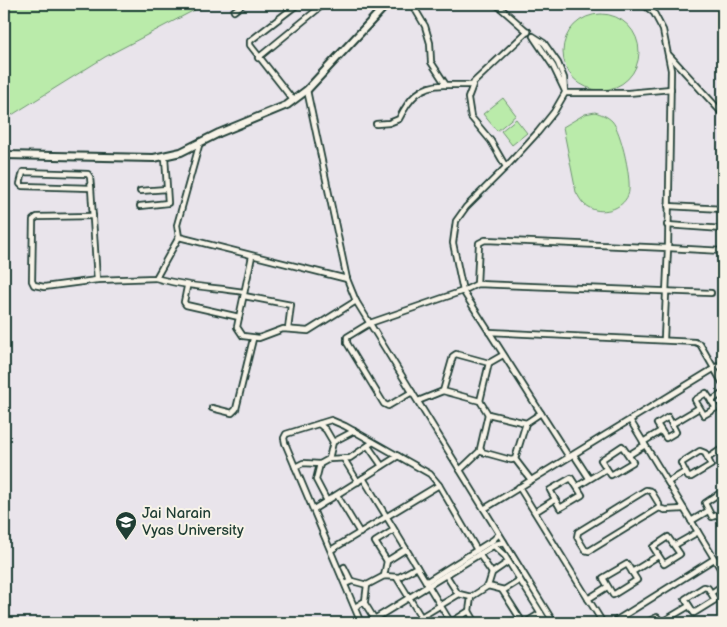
<svg xmlns="http://www.w3.org/2000/svg" width="727" height="627" font-family="'Balsamiq Sans',sans-serif">
  <rect width="100%" height="100%" fill="#e9e4eb"/>
  <filter id="ink" filterUnits="userSpaceOnUse"><feTurbulence type="fractalNoise" baseFrequency=".02" numOctaves="2"/><feDisplacementMap in="SourceGraphic" scale="10" xChannelSelector="R" yChannelSelector="G"/><feConvolveMatrix kernelMatrix="1 2 1 2 8 2 1 2 1" color-interpolation-filters="sRGB"/></filter>
  <g filter="url(#ink)">
    <!-- green -->
    <g fill="#baebaa" stroke="#6c946f">
      <polygon points="4,4 206,4 105,57 7,118"/>
      <circle cx="601" cy="52" r="38"/>
      <polygon points="503,98 516,115 497,131 483,114"/>
      <path d="M595,112C601,114 607,116 612,121C621,130 633,184 628,195C622,210 601,215 588,207C582,204 579,197 576,192L563,127L585,114Z"/>
      <polygon points="516,119 527,133 512,145 501,131"/>
    </g>
    <g fill="none" stroke-linecap="round" stroke-linejoin="round">
      <!-- street casing -->
      <g stroke="#1f3d34" stroke-width="8">
        <g id="street">
          <polyline points="412,4 425,26 430,43 431,62 446,85 472,85"/>
          <polyline points="496,4 528,32"/>
          <polyline points="643,4 654,13 663,30 671,70 668,248 723,251"/>
          <polyline points="234,11 243,4"/>
          <polyline points="534,38 553,66 564,89"/>
          <polyline points="669,55 723,114"/>
          <polyline points="258,58 324,4"/>
          <polyline points="307,90 347,279 356,301 554,623"/>
          <polyline points="565,93 628,93 671,89"/>
          <polyline points="293,100 250,45 250,41 298,4"/>
          <path d="M376,124L389,123L399,119C409,99 420,84 446,85"/>
          <polyline points="200,142 177,225 179,237 347,279"/>
          <polyline points="506,167 491,141 471,117 468,98 474,82 528,31"/>
          <polygon points="23,172 88,174 90,177 91,188 22,186 20,184"/>
          <polyline points="91,188 97,280"/>
          <polyline points="140,191 167,189"/>
          <polyline points="140,206 168,203 165,157"/>
          <polyline points="668,206 723,209"/>
          <polyline points="93,216 37,217 33,220 32,281 34,285 44,287 97,280 156,278 179,237"/>
          <polyline points="667,225 723,229"/>
          <polyline points="252,256 237,327 243,336 259,338 283,329 308,331 356,301"/>
          <path d="M156,278C185,287 214,287 244,292"/>
          <polyline points="477,284 479,243 485,240 668,248 664,339"/>
          <polyline points="187,287 184,302 186,305 239,317"/>
          <polyline points="244,296 291,305 288,329"/>
          <polyline points="489,332 695,342 700,344 723,384"/>
          <polyline points="503,355 489,363 456,354 453,356 443,391 480,401 488,414 526,423 541,413"/>
          <polyline points="412,392 388,406 384,404 347,343 347,337 370,323 463,291 453,243 456,221 466,207 506,167 538,132 554,112 565,93 564,78 558,63 544,43 533,36"/>
          <polygon points="706,393 716,408 704,415 695,400"/>
          <polyline points="418,401 443,391"/>
          <polyline points="480,401 489,363"/>
          <polyline points="711,401 723,393"/>
          <polyline points="212,408 232,413 236,409 253,339"/>
          <polyline points="488,414 480,449 482,452 511,460 515,459 526,423"/>
          <polygon points="668,417 676,432 666,438 657,424"/>
          <polyline points="630,420 723,573"/>
          <polyline points="319,424 326,430 333,442 329,459"/>
          <polyline points="672,424 699,408"/>
          <polyline points="333,442 354,431"/>
          <polyline points="643,442 661,431"/>
          <polyline points="368,446 382,466"/>
          <polygon points="622,446 633,462 611,475 601,460"/>
          <polygon points="700,451 705,453 711,465 691,477 688,477 681,463"/>
          <polyline points="574,455 589,478"/>
          <polyline points="629,455 645,445"/>
          <polyline points="569,457 463,291 477,284 711,293"/>
          <polyline points="708,458 723,448"/>
          <polyline points="344,459 358,482"/>
          <polyline points="515,459 531,480"/>
          <polyline points="320,464 316,480 327,501"/>
          <polyline points="295,467 303,463 320,464 329,459 350,458 373,442"/>
          <polyline points="460,470 481,450"/>
          <polyline points="363,478 451,623"/>
          <polygon points="571,478 582,495 560,508 550,490"/>
          <polyline points="668,482 685,472"/>
          <polyline points="578,486 606,469"/>
          <polyline points="519,487 603,623"/>
          <polyline points="723,491 705,503 712,517 723,513"/>
          <polyline points="337,495 360,533"/>
          <polyline points="659,508 659,504 651,491 646,490 578,532 577,537 585,550 589,551 659,508 665,510 684,509"/>
          <polyline points="314,509 398,456"/>
          <polyline points="484,509 723,363"/>
          <polyline points="535,512 554,500"/>
          <polyline points="691,521 708,511"/>
          <polygon points="668,537 680,554 664,564 653,547"/>
          <polyline points="493,545 505,556 547,623"/>
          <polyline points="675,545 698,532"/>
          <polyline points="331,550 439,485"/>
          <polyline points="479,554 492,573"/>
          <polyline points="387,561 375,542 394,530"/>
          <polyline points="716,561 723,556"/>
          <polygon points="627,564 637,580 613,595 603,578"/>
          <polyline points="344,567 351,581"/>
          <polyline points="632,572 658,556"/>
          <polyline points="446,575 458,594"/>
          <polyline points="384,576 387,561 406,549"/>
          <polyline points="397,578 421,617"/>
          <polyline points="426,582 493,540 499,534"/>
          <polyline points="345,584 352,581 367,585 384,576 399,577 417,567"/>
          <polyline points="488,586 504,590 520,580"/>
          <polygon points="704,587 708,588 715,600 694,613 685,599"/>
          <polyline points="502,590 523,623"/>
          <polyline points="711,593 723,585"/>
          <polyline points="588,599 607,587"/>
          <polyline points="364,602 377,623"/>
          <polyline points="355,607 365,601 367,585"/>
          <polyline points="469,611 476,623"/>
          <polyline points="662,622 689,606"/>
          <polyline points="361,623 285,443 284,438 286,434 331,420 345,426 430,474 439,485 477,550"/>
          <polyline points="368,623 496,544 504,542"/>
          <polyline points="419,623 421,617 459,594 471,597"/>
          <polyline points="450,623 469,611 471,597 488,586 492,573 508,562"/>
          <polyline points="525,623 541,613"/>
          <polyline points="612,623 714,559"/>
          <polyline points="645,623 657,617 662,623"/>
        </g>
      </g>
      <!-- secondary casing -->
      <g stroke="#1f3d34" stroke-width="10">
        <polyline id="secondary" points="4,155 154,158 181,152 219,133 287,105 307,90 387,4"/>
      </g>
      <!-- street -->
      <use href="#street" stroke="#f7f3e8" stroke-width="4.5"/>
      <!-- secondary -->
      <use href="#secondary" stroke="#f7f3e8" stroke-width="6"/>
    </g>
  </g>
  <!-- icons -->
  <defs>
    <g id="university-pin" transform="scale(1.125)"><path d="M0 17L-7.5 6A9.5 9.5 0 1 1 7.5 6Z" fill="#1f3d34" stroke="#f7f3e8"/><path d="M0-5L7-2L0 1L-7-2ZM-4 1L0 2.5L4 1V4Q0 6-4 4Z" fill="#fff"/></g>
  </defs>
  <g fill-rule="evenodd">
    <use href="#university-pin" x="126" y="522"/>
  </g>
  <g text-anchor="middle" dominant-baseline="central" stroke-width="4" stroke-linejoin="round" paint-order="stroke">
    <!-- poi labels -->
    <g font-size="15" fill="#1f3d34" stroke="#f7f3e8" text-anchor="start">
      <text x="142" y="513">Jai Narain<tspan x="142" dy="17">Vyas University</tspan></text>
    </g>
  </g>
  <!-- margin -->
  <rect width="727" height="627" fill="none" stroke="#f7f3e8" stroke-width="20"/>
  <rect x="10" y="10" width="707" height="607" fill="none" stroke="#1f3d34" stroke-width="2" filter="url(#ink)"/>
</svg>
